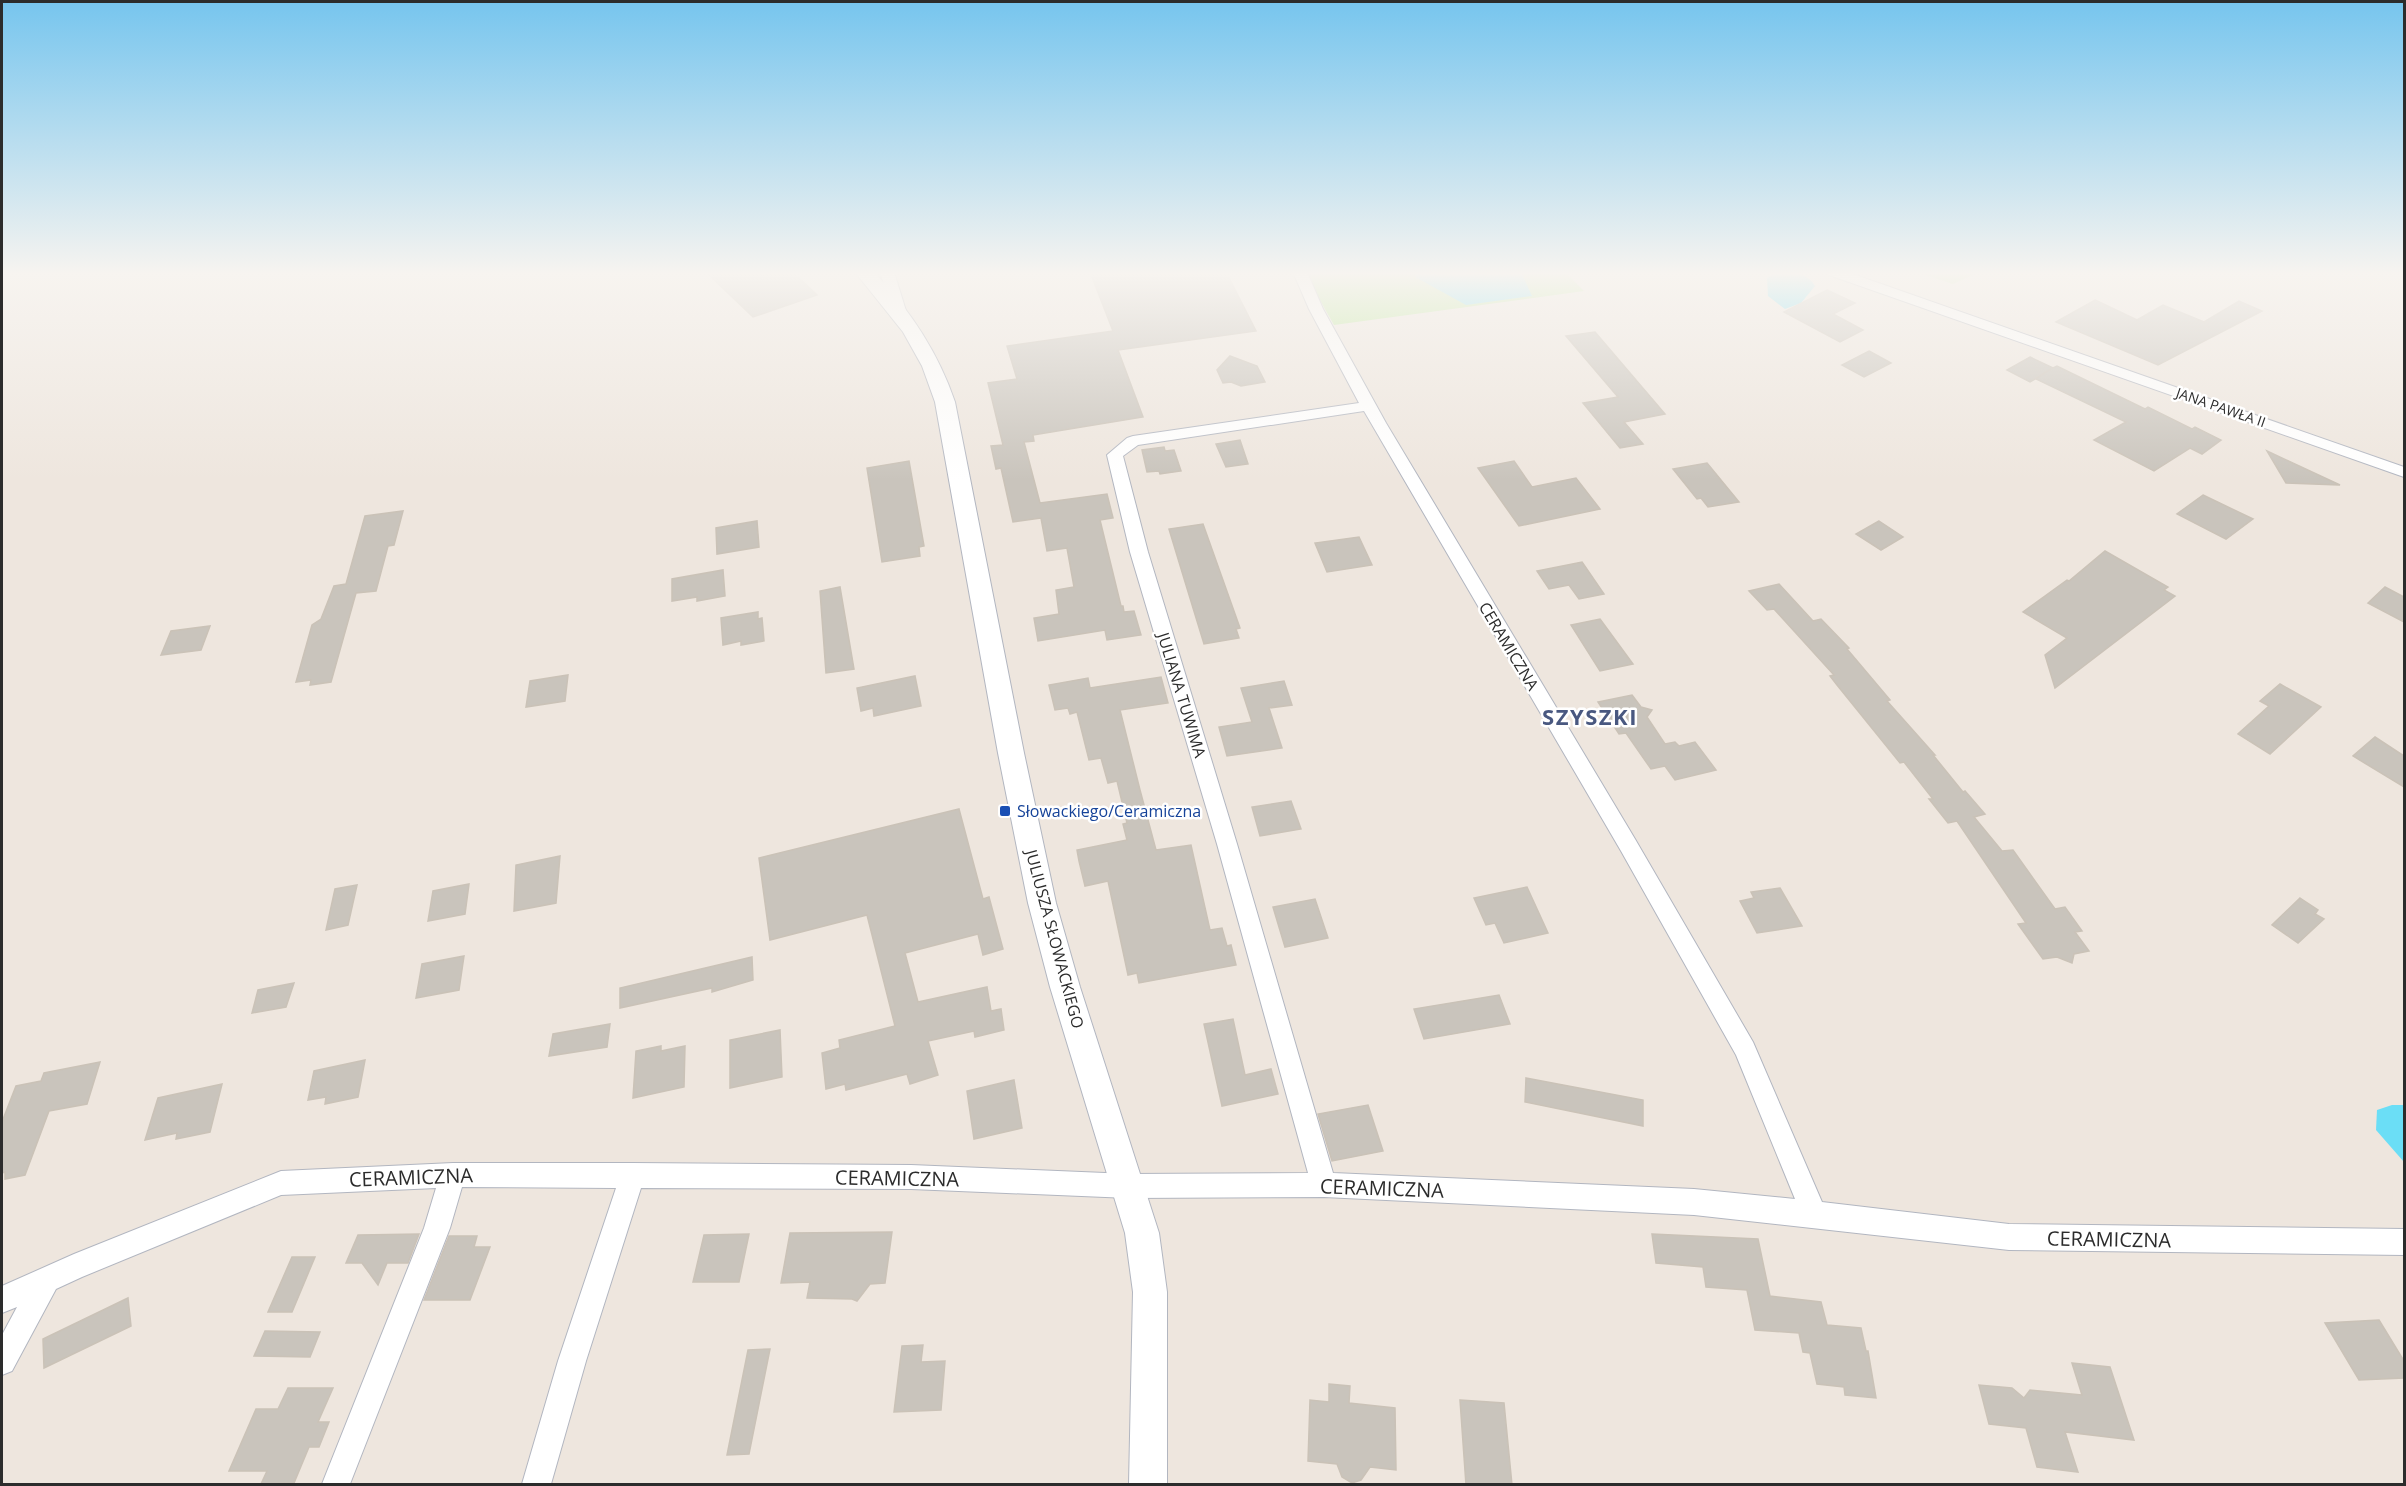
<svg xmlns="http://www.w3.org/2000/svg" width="2406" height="1486" font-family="'Open Sans',sans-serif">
  <rect width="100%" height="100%" fill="#eee6de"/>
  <!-- green -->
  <g fill="#bae897">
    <polygon points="1304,272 1565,272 1584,291 1334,325"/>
    <polygon points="1916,272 1979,272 1953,284"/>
  </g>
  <!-- water -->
  <g fill="#6bdef6">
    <polygon points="1413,272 1521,272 1532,296 1466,305 1417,278"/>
    <path d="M1776,272C1791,272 1807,272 1815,286L1801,303L1785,309L1768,296L1767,278Z"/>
    <polygon points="2392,1105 2404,1105 2404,1162 2376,1130 2377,1110"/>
  </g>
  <!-- building -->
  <g fill="#c9c4bc" stroke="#cac2b7" stroke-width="1.5">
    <polygon points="706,272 793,272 817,295 753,317"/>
    <polygon points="1090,272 1226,272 1256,331 1118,350 1143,417 1033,435 1034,441 1024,442 1040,503 1107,494 1113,518 1100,520 1111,565 1121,606 1123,606 1124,612 1134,611 1141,635 1107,640 1105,630 1038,641 1034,618 1059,614 1056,590 1074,587 1067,548 1047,551 1041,518 1013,522 1001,468 996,469 991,446 1003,445 988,383 1017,379 1007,346 1113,331"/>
    <polygon points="1827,290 1855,303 1833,314 1863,330 1840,342 1784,312"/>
    <polygon points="2095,300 2137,320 2163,305 2204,322 2239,301 2262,311 2158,365 2056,322"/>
    <polygon points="1595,332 1665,414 1624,422 1643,444 1620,448 1583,403 1618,397 1566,336"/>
    <polygon points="1869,351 1891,363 1864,377 1842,365"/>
    <polygon points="1230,356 1257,366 1265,382 1241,386 1231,382 1223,383 1217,370"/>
    <polygon points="2030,357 2053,368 2057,366 2145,409 2148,407 2192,429 2195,427 2221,440 2202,454 2190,448 2154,471 2094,440 2126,422 2036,379 2051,369 2030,382 2007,370"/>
    <polygon points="1240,440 1248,464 1226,467 1216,444"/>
    <polygon points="1164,447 1165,451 1174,450 1181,471 1160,474 1159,471 1147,472 1142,450"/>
    <polygon points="2267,451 2340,485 2339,485 2286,483"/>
    <polygon points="909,461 924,546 919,547 920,556 882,562 867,468"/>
    <polygon points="1514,461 1532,487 1576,478 1600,509 1519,526 1478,468"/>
    <polygon points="1707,463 1739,502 1708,507 1701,498 1697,499 1673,469"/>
    <polygon points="2203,495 2253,519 2226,539 2177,514"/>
    <polygon points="403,511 394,545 388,546 376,591 356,593 331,682 310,685 311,680 296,682 312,625 321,619 334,586 346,584 365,516"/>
    <polygon points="757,521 759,547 717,554 716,528"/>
    <polygon points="1879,521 1903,537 1881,550 1856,534"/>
    <polygon points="1203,524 1240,628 1236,629 1239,638 1204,644 1186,585 1169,529"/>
    <polygon points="1359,537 1372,565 1327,572 1315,543"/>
    <polygon points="2105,551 2168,587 2164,590 2175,596 2055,688 2045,655 2067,638 2023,612 2067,580 2069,581"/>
    <polygon points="1582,562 1604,594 1579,599 1569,585 1549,589 1537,571"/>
    <polygon points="723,570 725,596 697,601 697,597 672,601 672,579"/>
    <polygon points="1779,584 1813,621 1821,619 1849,648 1847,649 1890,700 1887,701 1935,755 1933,755 1963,792 1965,791 1985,814 1974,817 2002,851 2013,850 2055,909 2065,907 2082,931 2075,932 2089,951 2074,954 2072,963 2057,957 2043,959 2018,924 2026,923 1957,821 1948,823 1929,799 1933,799 1904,762 1900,763 1837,685 1830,676 1834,675 1774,609 1767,610 1749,591"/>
    <polygon points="840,587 854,669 826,673 820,591"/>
    <polygon points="2385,587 2404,597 2404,622 2368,603"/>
    <polygon points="758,612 758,619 762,618 764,641 741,645 741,641 723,645 721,618"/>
    <polygon points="1600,619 1633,664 1600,671 1571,625"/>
    <polygon points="210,626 201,650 161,655 171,631"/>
    <polygon points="568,675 565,701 526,707 530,681"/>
    <polygon points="915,676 921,706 874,716 873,708 861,711 857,688"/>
    <polygon points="1161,677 1168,703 1120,710 1140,790 1156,850 1191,845 1210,930 1222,928 1227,946 1231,945 1236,965 1139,983 1137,973 1128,975 1108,881 1085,886 1079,861 1077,850 1127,840 1123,824 1127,823 1117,781 1108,783 1101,758 1089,760 1077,712 1070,714 1068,708 1055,710 1049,685 1088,678 1090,688"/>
    <polygon points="1284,681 1292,705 1269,708 1282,748 1227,756 1219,727 1252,722 1241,688"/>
    <polygon points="2280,684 2321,707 2270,754 2238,734 2269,706 2260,701"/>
    <polygon points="1632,695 1641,707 1652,710 1647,717 1665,744 1675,742 1679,746 1695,742 1716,770 1675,780 1665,766 1651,769 1626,733 1619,734 1598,702"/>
    <polygon points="2375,737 2404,756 2404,787 2353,756"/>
    <polygon points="1291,801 1301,829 1260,836 1252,807"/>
    <polygon points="959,809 983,899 989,897 1003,949 983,955 978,934 905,953 918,1002 987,987 991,1011 1001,1009 1004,1030 975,1037 974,1031 928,1041 938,1075 910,1084 907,1074 846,1090 845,1084 826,1089 822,1053 840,1048 839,1040 895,1026 867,915 770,940 759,858"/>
    <polygon points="560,856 556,903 514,911 516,865"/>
    <polygon points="469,884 465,914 428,921 433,891"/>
    <polygon points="357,885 348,925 326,930 335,889"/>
    <polygon points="1527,887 1548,933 1504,943 1495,923 1486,925 1474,898"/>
    <polygon points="1780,888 1802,926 1757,933 1740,901 1754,898 1751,892"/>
    <polygon points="2300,898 2318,910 2315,914 2324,919 2298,943 2272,925"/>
    <polygon points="1315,899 1328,938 1285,947 1273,907"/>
    <polygon points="464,956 459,990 416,998 422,964"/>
    <polygon points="752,957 753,980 712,992 712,988 620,1008 620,988"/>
    <polygon points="294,983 286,1007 252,1013 258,990"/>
    <polygon points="1499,995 1510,1024 1424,1039 1414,1009"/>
    <polygon points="1233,1019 1245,1075 1271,1069 1278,1094 1222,1106 1204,1024"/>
    <polygon points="610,1024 607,1047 549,1056 553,1034"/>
    <polygon points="780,1030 782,1077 730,1088 730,1040"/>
    <polygon points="661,1046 661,1051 685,1046 684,1087 633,1098 636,1051"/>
    <polygon points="365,1060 358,1097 325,1104 326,1097 308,1100 314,1071"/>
    <polygon points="100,1062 87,1104 49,1111 25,1175 5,1179 5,1172 2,1173 2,1122 16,1086 41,1081 44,1073"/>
    <polygon points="1526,1078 1643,1100 1643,1126 1525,1102"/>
    <polygon points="1014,1080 1022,1128 974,1139 967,1091"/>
    <polygon points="222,1084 210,1132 176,1139 177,1133 145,1140 158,1098"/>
    <polygon points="1368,1105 1383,1151 1332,1161 1318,1114"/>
    <polygon points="892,1232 885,1283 870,1284 857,1301 852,1299 807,1298 810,1282 781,1283 790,1233"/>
    <polygon points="419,1234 408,1263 387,1263 378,1285 362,1263 346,1263 358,1235"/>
    <polygon points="749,1234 739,1282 693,1282 704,1235"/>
    <polygon points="1652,1234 1758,1239 1770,1296 1821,1302 1827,1325 1861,1328 1866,1351 1868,1351 1876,1398 1845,1395 1844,1387 1817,1384 1810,1353 1803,1352 1799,1333 1755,1330 1747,1290 1706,1287 1703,1267 1656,1263"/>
    <polygon points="449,1236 477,1236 474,1247 490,1247 470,1300 424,1300"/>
    <polygon points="292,1257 315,1257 292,1312 268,1312"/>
    <polygon points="128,1298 131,1326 44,1368 43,1339"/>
    <polygon points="2379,1320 2404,1361 2404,1378 2359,1380 2325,1323"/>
    <polygon points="265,1331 320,1332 310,1357 254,1356"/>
    <polygon points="923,1345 921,1362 945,1361 941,1410 894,1412 902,1346"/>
    <polygon points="770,1349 749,1454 727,1455 748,1350"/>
    <polygon points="2072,1363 2110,1367 2134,1440 2065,1432 2078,1472 2037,1467 2026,1428 1989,1424 1979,1385 2012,1388 2024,1398 2030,1390 2082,1395"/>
    <polygon points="1329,1384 1350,1386 1349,1403 1395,1408 1396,1470 1370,1467 1361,1480 1352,1483 1342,1477 1337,1464 1308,1461 1310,1400 1329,1402"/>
    <polygon points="288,1388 333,1388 318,1422 329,1422 319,1447 309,1447 294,1483 261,1484 267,1471 229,1471 256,1409 278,1409"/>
    <polygon points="1460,1400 1504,1403 1512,1485 1466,1485"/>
  </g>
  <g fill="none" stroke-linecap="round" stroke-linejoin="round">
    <!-- minor casing -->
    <g stroke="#b2b6c0" stroke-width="2">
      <g id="minor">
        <polygon points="880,272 894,272 907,314 905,317 900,318 893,314"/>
        <path d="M1293,272H1307L1323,309L1386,423L1635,839L1753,1042L1822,1202L2009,1224L2404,1229V1255L2009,1250L1694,1215L1324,1197L1129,1198L911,1189L641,1188L586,1361L551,1484H522L558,1361L616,1188L462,1187L450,1228L350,1484H322L424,1228L436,1188L281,1195L82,1277L56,1289L12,1371L2,1375V1335L17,1307L2,1313V1286L74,1254L281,1171L453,1163H633L911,1165L1129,1174L1308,1173L1217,844L1130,552L1107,455L1127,438L1133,436L1359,403L1309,309ZM1364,411L1621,851L1736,1055L1795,1199L1694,1189L1333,1173L1237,844L1148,552L1123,456L1138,445Z"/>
        <polygon points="1827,272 1847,272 2404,467 2404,477 1829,275"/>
      </g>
    </g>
    <!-- tertiary casing -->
    <g stroke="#b2b6c0" stroke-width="2">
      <path id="tertiary" d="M855,272H874C910,310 938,352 955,402L1024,753L1056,903L1080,987L1159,1233L1167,1292V1484H1129L1133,1292L1125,1233L1050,987L1028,903L998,753L935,402L922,366L903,332Z"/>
    </g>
    <!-- minor -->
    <use href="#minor" fill="#fff" fill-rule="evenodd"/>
    <!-- tertiary -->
    <use href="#tertiary" fill="#fff" fill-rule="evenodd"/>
  </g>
  <!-- sky -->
  <linearGradient id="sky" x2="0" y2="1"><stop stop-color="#76c5ee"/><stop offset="0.57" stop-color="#f7f4f0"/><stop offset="1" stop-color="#f7f4f0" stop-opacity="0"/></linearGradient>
  <rect width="2406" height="480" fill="url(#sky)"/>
  <!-- markers -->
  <rect fill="#1a4fb4" stroke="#fff" stroke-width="2" x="999" y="805" width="12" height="12" rx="3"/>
  <g text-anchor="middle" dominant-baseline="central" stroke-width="5" stroke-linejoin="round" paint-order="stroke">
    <!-- far-street labels -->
    <g font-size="14" fill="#2c2c2c" stroke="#fff">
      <text transform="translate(2221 407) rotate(19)">JANA PAWŁA II</text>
    </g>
    <!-- street labels -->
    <g font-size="16" fill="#2c2c2c" stroke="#fff">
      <text transform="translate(1509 646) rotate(59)">CERAMICZNA</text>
      <text transform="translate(1182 695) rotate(73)">JULIANA TUWIMA</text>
      <text transform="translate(1055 939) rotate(75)">JULIUSZA SŁOWACKIEGO</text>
    </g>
    <!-- transit labels -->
    <g font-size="16" fill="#164399" stroke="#fff" text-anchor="start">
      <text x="1017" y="811">Słowackiego/Ceramiczna</text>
    </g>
    <!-- near-street labels -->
    <g font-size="20" fill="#2c2c2c" stroke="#fff">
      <text transform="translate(411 1177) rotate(-2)">CERAMICZNA</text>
      <text transform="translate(897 1178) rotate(1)">CERAMICZNA</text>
      <text transform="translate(1382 1188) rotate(2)">CERAMICZNA</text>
      <text transform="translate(2109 1239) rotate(1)">CERAMICZNA</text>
    </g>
    <!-- district labels -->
    <g font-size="22" font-weight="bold" letter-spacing="1.5" fill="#495880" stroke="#fff">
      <text x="1590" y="716">SZYSZKI</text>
    </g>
  </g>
  <!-- border -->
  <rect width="2406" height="1486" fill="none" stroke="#2c2c2c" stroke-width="6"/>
</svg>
